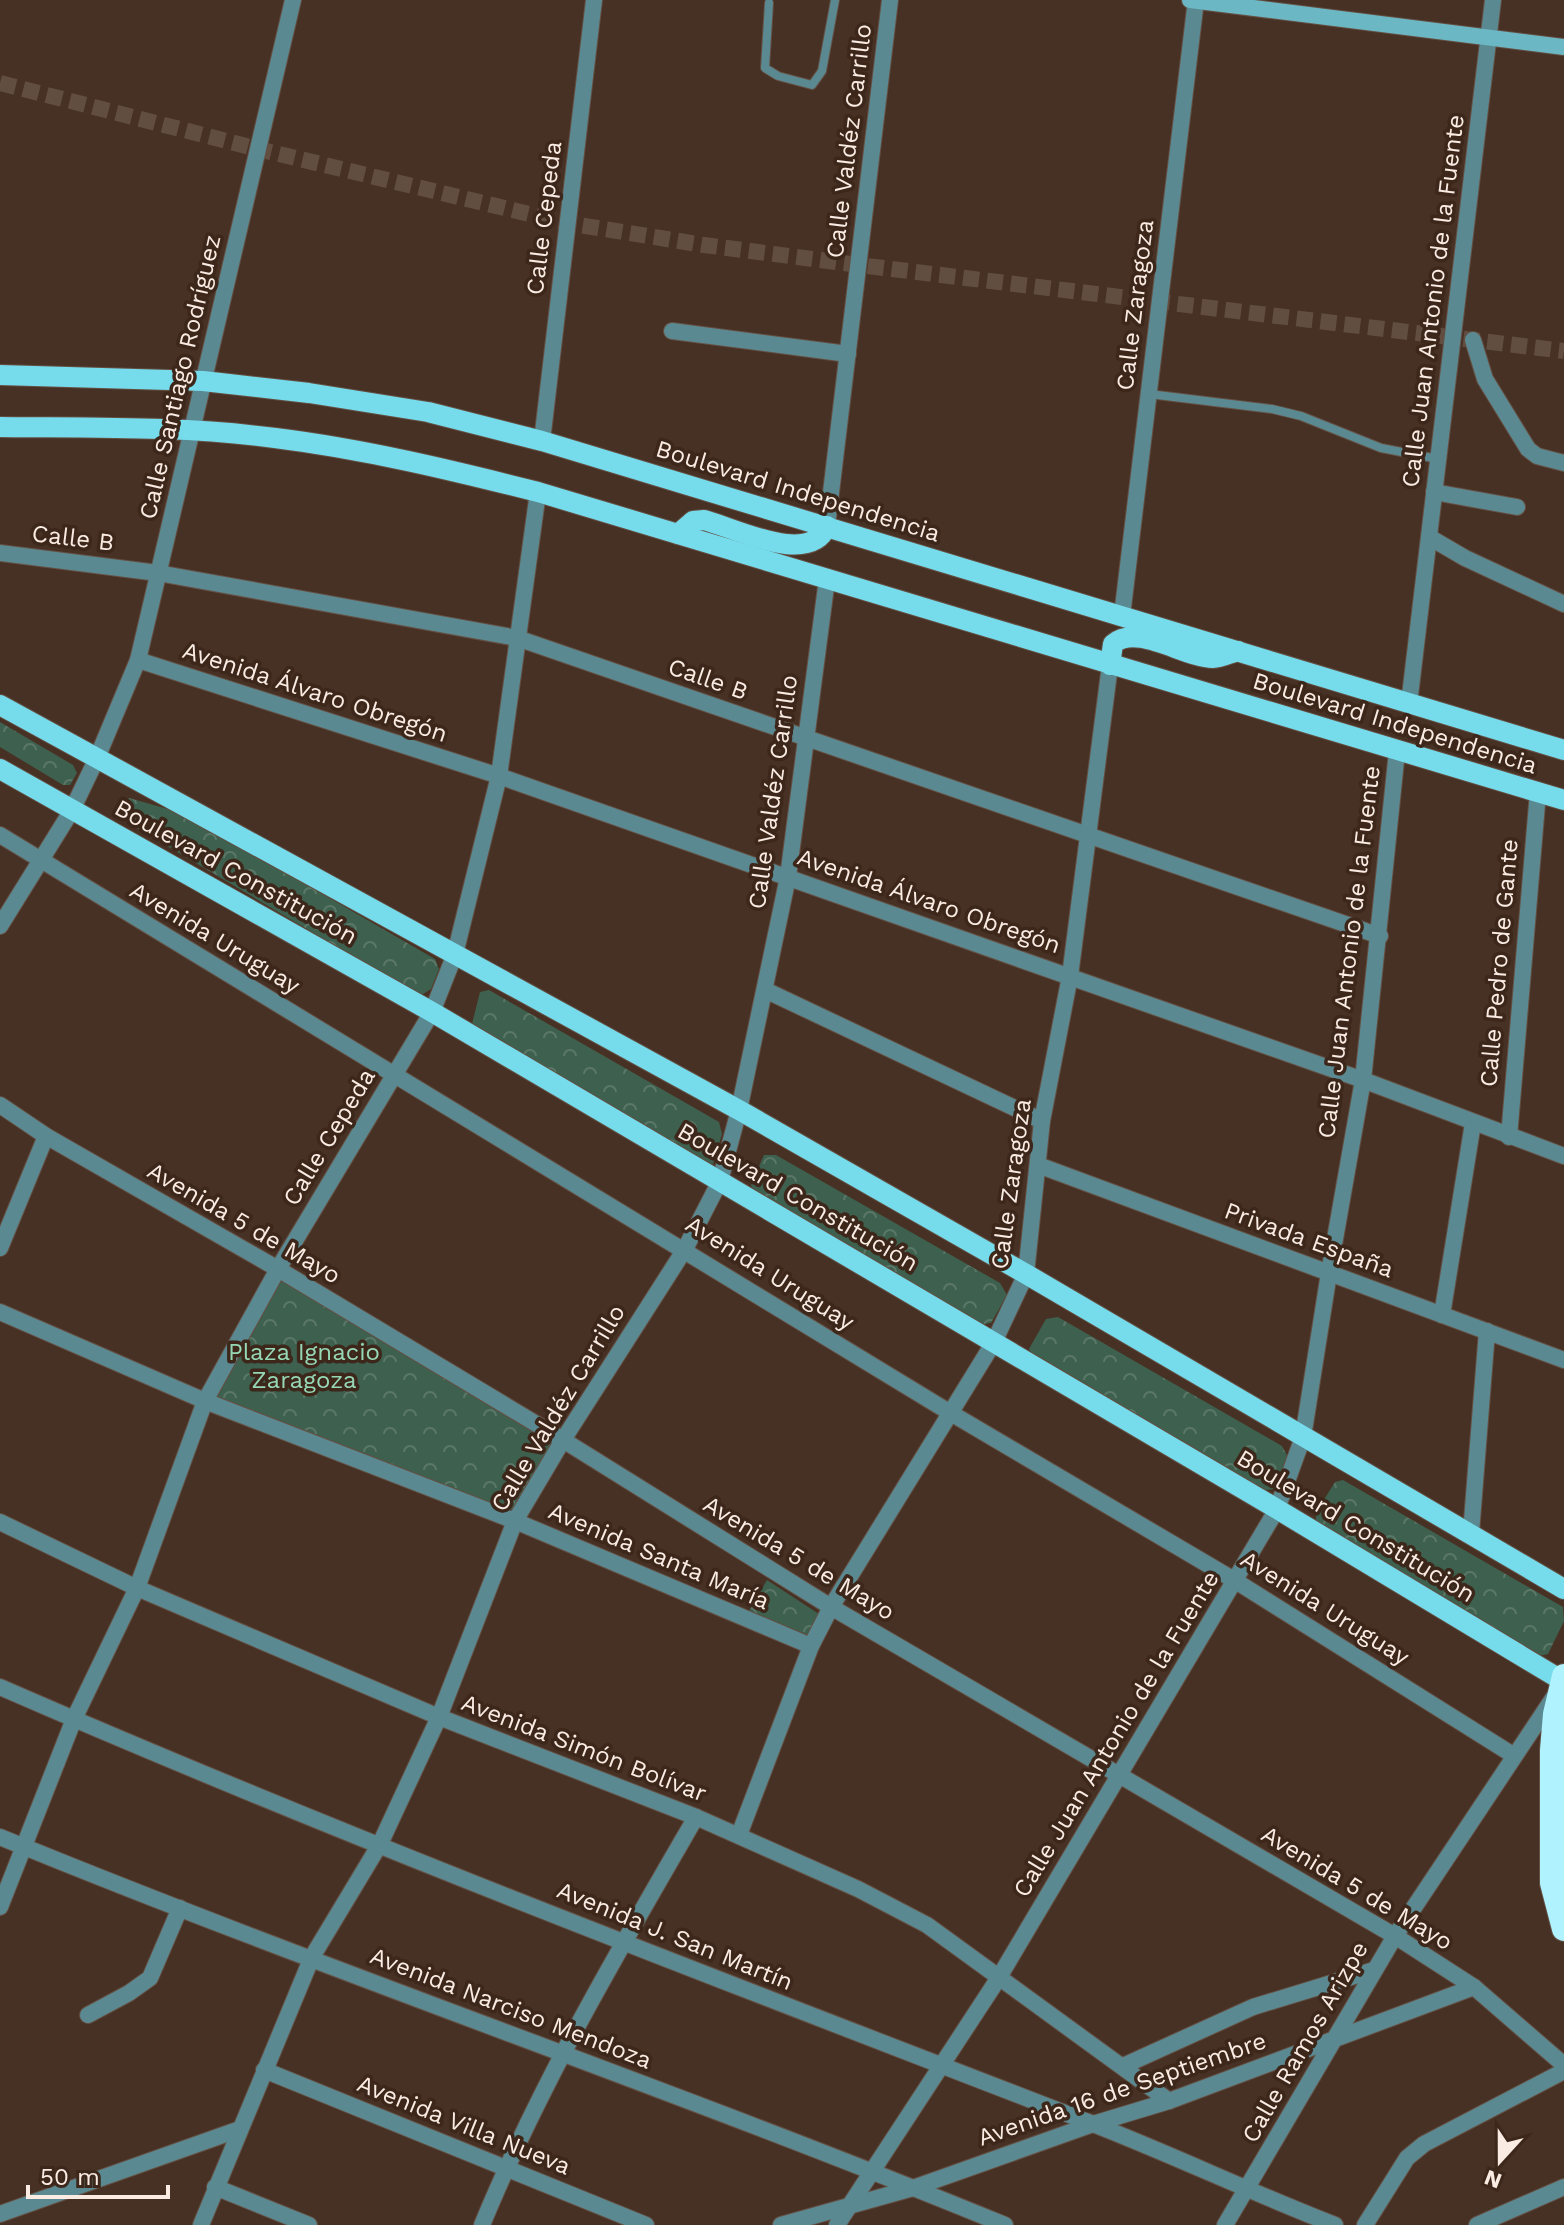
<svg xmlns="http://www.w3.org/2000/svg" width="1564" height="2225" font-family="'Work Sans',sans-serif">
  <defs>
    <pattern id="park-crowns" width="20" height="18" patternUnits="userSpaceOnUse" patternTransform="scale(2)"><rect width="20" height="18" fill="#3e604e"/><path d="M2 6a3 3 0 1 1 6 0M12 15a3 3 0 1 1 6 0" fill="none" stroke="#5b7767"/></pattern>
  </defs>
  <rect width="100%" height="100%" fill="#473124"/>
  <!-- park -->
  <g fill="url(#park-crowns)">
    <polygon points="0,722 73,765 77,773 70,785 63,785 0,747"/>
    <polygon points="129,798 182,813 435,959 439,969 431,989 420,996 128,823 122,817"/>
    <polygon points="489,990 719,1122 722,1134 713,1164 704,1163 472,1024 480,992"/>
    <polygon points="764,1155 776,1155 1000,1283 1007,1295 991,1323 978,1325 754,1193 751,1185"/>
    <polygon points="278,1270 561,1440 515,1520 205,1401"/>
    <polygon points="1058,1317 1282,1446 1289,1459 1273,1489 1260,1491 1034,1358 1029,1349 1046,1319"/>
    <polygon points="1343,1480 1563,1607 1564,1621 1548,1654 1539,1656 1315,1524 1317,1511 1335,1482"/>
    <polygon points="767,1580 822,1616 810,1636 749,1611"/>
  </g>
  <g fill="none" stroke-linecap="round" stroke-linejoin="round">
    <!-- secondary-tunnel -->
    <polyline stroke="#624d41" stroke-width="16" stroke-dasharray="16 8" stroke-linecap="butt" points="0,83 258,149 567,223 704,245 859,265 1564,351"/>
    <!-- lane casing -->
    <g stroke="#644f43" stroke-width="10">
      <g id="lane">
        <polyline points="769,3 765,68 778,76 812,85 822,71 835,0"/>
        <polyline points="1149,394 1272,409 1301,416 1381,448 1438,459"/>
      </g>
    </g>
    <!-- street casing -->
    <g stroke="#644f43" stroke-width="18">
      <g id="street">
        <polyline points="672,331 848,354"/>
        <polyline points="1473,340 1485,379 1528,449 1537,456 1564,463"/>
        <polyline points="542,441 594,0"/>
        <polyline points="1434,492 1517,507"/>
        <polyline points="827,526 890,0"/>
        <polyline points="1429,537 1465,558 1564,604"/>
        <polyline points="0,553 158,573 517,638 1380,936"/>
        <polyline points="1122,616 1196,0"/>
        <polyline points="138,660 499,776 1363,1080 1564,1156"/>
        <polyline points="1409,704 1493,0"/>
        <polyline points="0,835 949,1412 1234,1580 1513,1755"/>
        <polyline points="0,926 72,810 97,758 138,660 293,0"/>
        <polyline points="765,990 1042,1121"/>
        <polyline points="0,1105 46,1136 278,1269 563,1440 831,1607 1395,1936 1474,1987 1564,2065"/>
        <polyline points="1509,1137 1538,792"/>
        <polyline points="1038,1165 1564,1360"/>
        <polyline points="0,1248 46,1136"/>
        <polyline points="0,1312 205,1401 515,1521 811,1646"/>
        <polyline points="1442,1315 1473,1123"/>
        <polyline points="0,1522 137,1588 439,1717 696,1817 858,1889 927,1925 1169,2101"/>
        <polyline points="1471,1533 1487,1331"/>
        <path d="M0,1687C358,1843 724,1981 1088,2122C1171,2154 1252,2193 1335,2225"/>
        <polyline points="739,1835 811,1646 831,1607 994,1342 1026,1274 1042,1121 1070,976 1110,665"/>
        <path d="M0,1837C332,1973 673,2089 1005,2225"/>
        <polyline points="0,1907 74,1719 137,1588 205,1401 278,1269 432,1012 455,954 499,776 538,492"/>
        <polyline points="88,2015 129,1993 150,1978 180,1908"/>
        <polyline points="1123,2066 1253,2007 1374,1970"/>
        <polyline points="264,2070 646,2225"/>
        <polyline points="215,2187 309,2225"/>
        <polyline points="0,2214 240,2129"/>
        <polyline points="201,2225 312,1957 380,1844 439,1717 515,1521 563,1440 685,1249 720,1181 739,1110 788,877 827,579"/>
        <path d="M482,2225C541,2082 619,1950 696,1817"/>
        <polyline points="781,2225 913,2188 1093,2124 1169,2101 1474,1987"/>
        <polyline points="837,2225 998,1979 1277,1509 1303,1437 1329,1273 1363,1080 1397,751"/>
        <polyline points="1225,2225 1395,1936 1554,1697"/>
        <polyline points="1365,2225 1407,2158 1424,2144 1564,2071"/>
        <polyline points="1477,2225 1564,2187"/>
      </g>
    </g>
    <!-- secondary casing -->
    <g stroke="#644f43" stroke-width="18">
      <polyline id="secondary" points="1190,0 1564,47"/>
    </g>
    <!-- primary casing -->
    <g stroke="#644f43" stroke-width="22">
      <g id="primary">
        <polyline points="0,375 203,381 309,393 428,412 542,441 1564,750"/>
        <path d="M0,427C91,428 184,426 275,438C364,449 451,470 538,492L1564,800"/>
        <path d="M678,534L693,521L704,520C735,528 810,567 827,526"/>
        <path d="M1110,665L1113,644C1137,623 1185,658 1213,658C1221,658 1230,653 1238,651"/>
        <polyline points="0,705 739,1110 1026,1274 1564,1589"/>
        <polyline points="0,769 432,1012 1277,1509 1563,1681"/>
      </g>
    </g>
    <!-- highway casing -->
    <g stroke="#644f43" stroke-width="26">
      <polyline id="highway" points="1564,1676 1555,1714 1552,1750 1552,1883 1564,1929"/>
    </g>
    <!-- lane -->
    <use href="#lane" stroke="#5b8991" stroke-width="8"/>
    <!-- street -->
    <use href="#street" stroke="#5b8991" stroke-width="16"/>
    <!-- secondary -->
    <use href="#secondary" stroke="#6bb7c4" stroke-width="16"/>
    <!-- primary -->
    <use href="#primary" stroke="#76dbeb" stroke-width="20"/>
    <!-- highway -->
    <use href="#highway" stroke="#b0f3ff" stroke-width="24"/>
  </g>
  <g text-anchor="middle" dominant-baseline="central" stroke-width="7" stroke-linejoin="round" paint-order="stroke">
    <!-- street labels -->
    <g font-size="24" fill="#faebe3" stroke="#3c271a">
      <text transform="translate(849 141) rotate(-83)">Calle Valdéz Carrillo</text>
      <text transform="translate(544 218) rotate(-83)">Calle Cepeda</text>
      <text transform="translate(1433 301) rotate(-83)">Calle Juan Antonio de la Fuente</text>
      <text transform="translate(1135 305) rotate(-83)">Calle Zaragoza</text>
      <text transform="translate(180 377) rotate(-77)">Calle Santiago Rodríguez</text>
      <text transform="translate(798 491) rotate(17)">Boulevard Independencia</text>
      <text transform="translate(73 538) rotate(7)">Calle B</text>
      <text transform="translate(708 679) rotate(19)">Calle B</text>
      <text transform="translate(315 692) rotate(18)">Avenida Álvaro Obregón</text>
      <text transform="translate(1395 723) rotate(17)">Boulevard Independencia</text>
      <text transform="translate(773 792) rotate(-82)">Calle Valdéz Carrillo</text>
      <text transform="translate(236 872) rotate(29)">Boulevard Constitución</text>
      <text transform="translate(929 901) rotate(19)">Avenida Álvaro Obregón</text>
      <text transform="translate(215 938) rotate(31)">Avenida Uruguay</text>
      <text transform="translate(1349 952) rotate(-83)">Calle Juan Antonio de la Fuente</text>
      <text transform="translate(1499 963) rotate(-85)">Calle Pedro de Gante</text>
      <text transform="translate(329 1137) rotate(-59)">Calle Cepeda</text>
      <text transform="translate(1011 1184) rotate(-82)">Calle Zaragoza</text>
      <text transform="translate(798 1197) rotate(30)">Boulevard Constitución</text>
      <text transform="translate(244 1223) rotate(30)">Avenida 5 de Mayo</text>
      <text transform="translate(1309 1240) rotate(20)">Privada España</text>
      <text transform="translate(770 1273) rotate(32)">Avenida Uruguay</text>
      <text transform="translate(558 1408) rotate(-59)">Calle Valdéz Carrillo</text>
      <text transform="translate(1356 1526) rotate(31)">Boulevard Constitución</text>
      <text transform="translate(659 1556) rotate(23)">Avenida Santa María</text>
      <text transform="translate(799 1558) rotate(31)">Avenida 5 de Mayo</text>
      <text transform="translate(1325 1608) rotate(32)">Avenida Uruguay</text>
      <text transform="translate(1116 1734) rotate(-59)">Calle Juan Antonio de la Fuente</text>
      <text transform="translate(584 1748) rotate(21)">Avenida Simón Bolívar</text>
      <text transform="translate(1357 1888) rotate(31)">Avenida 5 de Mayo</text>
      <text transform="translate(675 1936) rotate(22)">Avenida J. San Martín</text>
      <text transform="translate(511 2008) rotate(21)">Avenida Narciso Mendoza</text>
      <text transform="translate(1305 2042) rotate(-60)">Calle Ramos Arizpe</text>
      <text transform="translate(1122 2089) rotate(-19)">Avenida 16 de Septiembre</text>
      <text transform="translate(464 2125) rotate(22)">Avenida Villa Nueva</text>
    </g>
    <!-- park labels -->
    <g font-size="24" fill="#96d8b5" stroke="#3c271a">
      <text x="304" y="1352">Plaza Ignacio<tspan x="304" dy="28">Zaragoza</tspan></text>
    </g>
  </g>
  <!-- north arrow -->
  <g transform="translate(1500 2161) rotate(201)" stroke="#3c271a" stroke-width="6" paint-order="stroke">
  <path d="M0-6L14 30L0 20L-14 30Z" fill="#faebe3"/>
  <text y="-12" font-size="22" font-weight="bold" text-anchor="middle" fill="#faebe3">N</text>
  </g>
  <!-- scale -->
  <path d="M28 2185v12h140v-12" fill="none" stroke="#faebe3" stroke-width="4"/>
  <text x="40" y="2185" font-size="24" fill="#faebe3" stroke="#3c271a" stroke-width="6" paint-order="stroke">50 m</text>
</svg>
